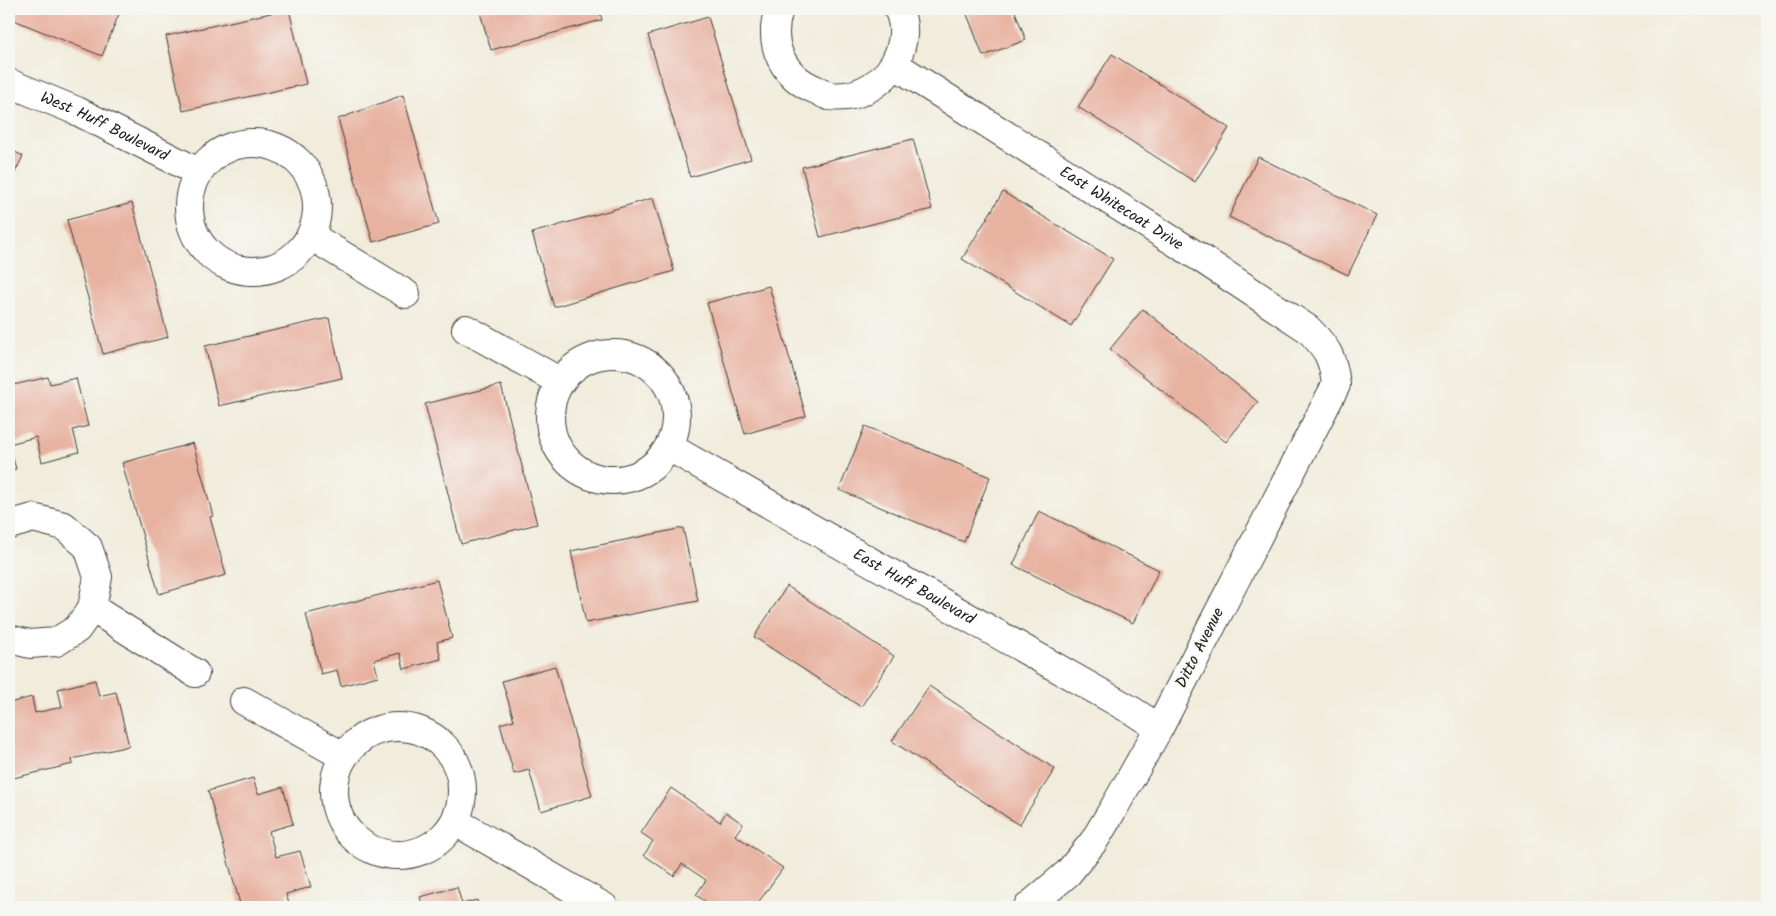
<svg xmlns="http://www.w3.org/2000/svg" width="1776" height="916" font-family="Kalam,sans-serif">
  <rect width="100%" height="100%" fill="#f6f6f2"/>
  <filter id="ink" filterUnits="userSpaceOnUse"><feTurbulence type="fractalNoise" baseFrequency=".02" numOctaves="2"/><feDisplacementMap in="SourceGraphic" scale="10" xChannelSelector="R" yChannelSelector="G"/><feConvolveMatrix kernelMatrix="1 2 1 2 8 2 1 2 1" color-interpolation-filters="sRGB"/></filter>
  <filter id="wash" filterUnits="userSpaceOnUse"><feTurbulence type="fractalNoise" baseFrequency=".0096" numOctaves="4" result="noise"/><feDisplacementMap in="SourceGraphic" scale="20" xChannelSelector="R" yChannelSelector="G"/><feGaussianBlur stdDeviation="1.12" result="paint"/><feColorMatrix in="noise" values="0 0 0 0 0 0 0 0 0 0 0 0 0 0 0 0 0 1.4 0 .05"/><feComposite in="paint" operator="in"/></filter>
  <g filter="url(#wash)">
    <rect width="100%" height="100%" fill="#f1ecdb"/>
    <g id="blocks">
      <!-- building -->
      <g fill="#e8b2a1">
        <polygon points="9,9 121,9 102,56 9,18"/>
        <polygon points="289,9 306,84 183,111 166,36"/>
        <polygon points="479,9 599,9 602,20 491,50"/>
        <polygon points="965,9 1014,9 1026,40 983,56"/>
        <polygon points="708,17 751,159 690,177 648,35"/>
        <polygon points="1112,54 1229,128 1195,182 1078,107"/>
        <polygon points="403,95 439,224 373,242 338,119"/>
        <polygon points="913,139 932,209 820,237 802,167"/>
        <polygon points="9,149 23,156 9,185"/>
        <polygon points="1258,157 1377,215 1348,275 1229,217"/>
        <polygon points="1003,192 1113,259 1071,326 962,259"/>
        <polygon points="653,198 674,271 554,307 532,233"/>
        <polygon points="132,203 168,337 103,354 67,220"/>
        <polygon points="769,286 806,416 745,434 707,303"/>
        <polygon points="1143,309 1258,402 1226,442 1110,349"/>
        <polygon points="329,318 342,378 219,406 205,346"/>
        <polygon points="48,377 50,384 76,378 88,426 73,430 79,452 42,462 36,437 9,444 9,386"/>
        <polygon points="501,385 537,524 461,544 425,404"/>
        <polygon points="865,426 990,477 964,542 839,490"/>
        <polygon points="193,443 213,516 210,517 226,575 159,594 122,463"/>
        <polygon points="9,444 16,469 9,470"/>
        <polygon points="1039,511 1159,570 1133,623 1013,565"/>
        <polygon points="683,528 698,601 586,623 571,551"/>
        <polygon points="437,580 452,638 437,642 441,659 404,669 400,653 374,660 378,676 341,686 337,670 321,674 306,614"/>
        <polygon points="787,586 894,656 861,707 754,637"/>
        <polygon points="555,666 592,796 541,811 529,770 514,774 500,724 514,720 502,681"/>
        <polygon points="95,680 99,696 116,692 129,746 72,759 73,764 9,779 9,703 32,697 35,713 62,707 58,689"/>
        <polygon points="929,686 1055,769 1019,825 892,741"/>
        <polygon points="253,778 258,794 283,787 293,824 269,831 276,857 300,851 311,887 286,894 290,907 241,907 208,791"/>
        <polygon points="671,788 720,822 726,812 743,824 735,835 783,868 755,907 743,907 737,904 735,907 713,907 696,895 706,880 682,864 674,876 644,855 653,841 641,833"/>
        <polygon points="457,887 462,904 477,900 479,907 423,907 420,897"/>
      </g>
    </g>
  </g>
  <g filter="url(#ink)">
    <use href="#blocks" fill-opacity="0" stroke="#3c3b39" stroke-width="1"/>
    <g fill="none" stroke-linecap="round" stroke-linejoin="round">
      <!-- minor casing -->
      <g stroke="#3c3b39" stroke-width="30">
        <g id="minor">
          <path d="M779,9C767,45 783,78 819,91C822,93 826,95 829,96C859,100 889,81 899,53C904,39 905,23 898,9"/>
          <path id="s1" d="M895,65L1202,259L1308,329C1328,349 1333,358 1336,385L1159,728L1115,806L1094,841L1068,873L1028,907"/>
          <path id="s2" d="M9,83L77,111L198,172"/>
          <circle cx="253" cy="207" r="64"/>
          <polyline points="311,236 406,294"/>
          <polyline points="466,329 559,381"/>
          <circle cx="613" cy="417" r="63"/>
          <path id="s3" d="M669,447L1131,710L1159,728"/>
          <polyline points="9,525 33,518 64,526 88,547 98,577 92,608 77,629 56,642 30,644 9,639"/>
          <polyline points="92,608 195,673"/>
          <polyline points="244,701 343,756"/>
          <circle cx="398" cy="791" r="64"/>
          <polyline points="456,822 604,907"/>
        </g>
      </g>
      <!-- minor -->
      <use href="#minor" stroke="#fff" stroke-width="28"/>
    </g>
  </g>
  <g text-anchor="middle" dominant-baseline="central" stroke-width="4" stroke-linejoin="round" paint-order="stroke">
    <!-- street labels -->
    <g font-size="16" fill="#1c1c1c" stroke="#f6f6f2">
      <text stroke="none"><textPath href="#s2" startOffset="105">West Huff Boulevard</textPath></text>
      <text stroke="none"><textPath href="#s1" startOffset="268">East Whitecoat Drive</textPath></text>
      <text stroke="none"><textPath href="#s3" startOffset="282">East Huff Boulevard</textPath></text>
      <text transform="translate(1200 648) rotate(-63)">Ditto Avenue</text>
    </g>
  </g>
  <!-- margin -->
  <rect width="1776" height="916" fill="none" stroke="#f6f6f2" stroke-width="30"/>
</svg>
